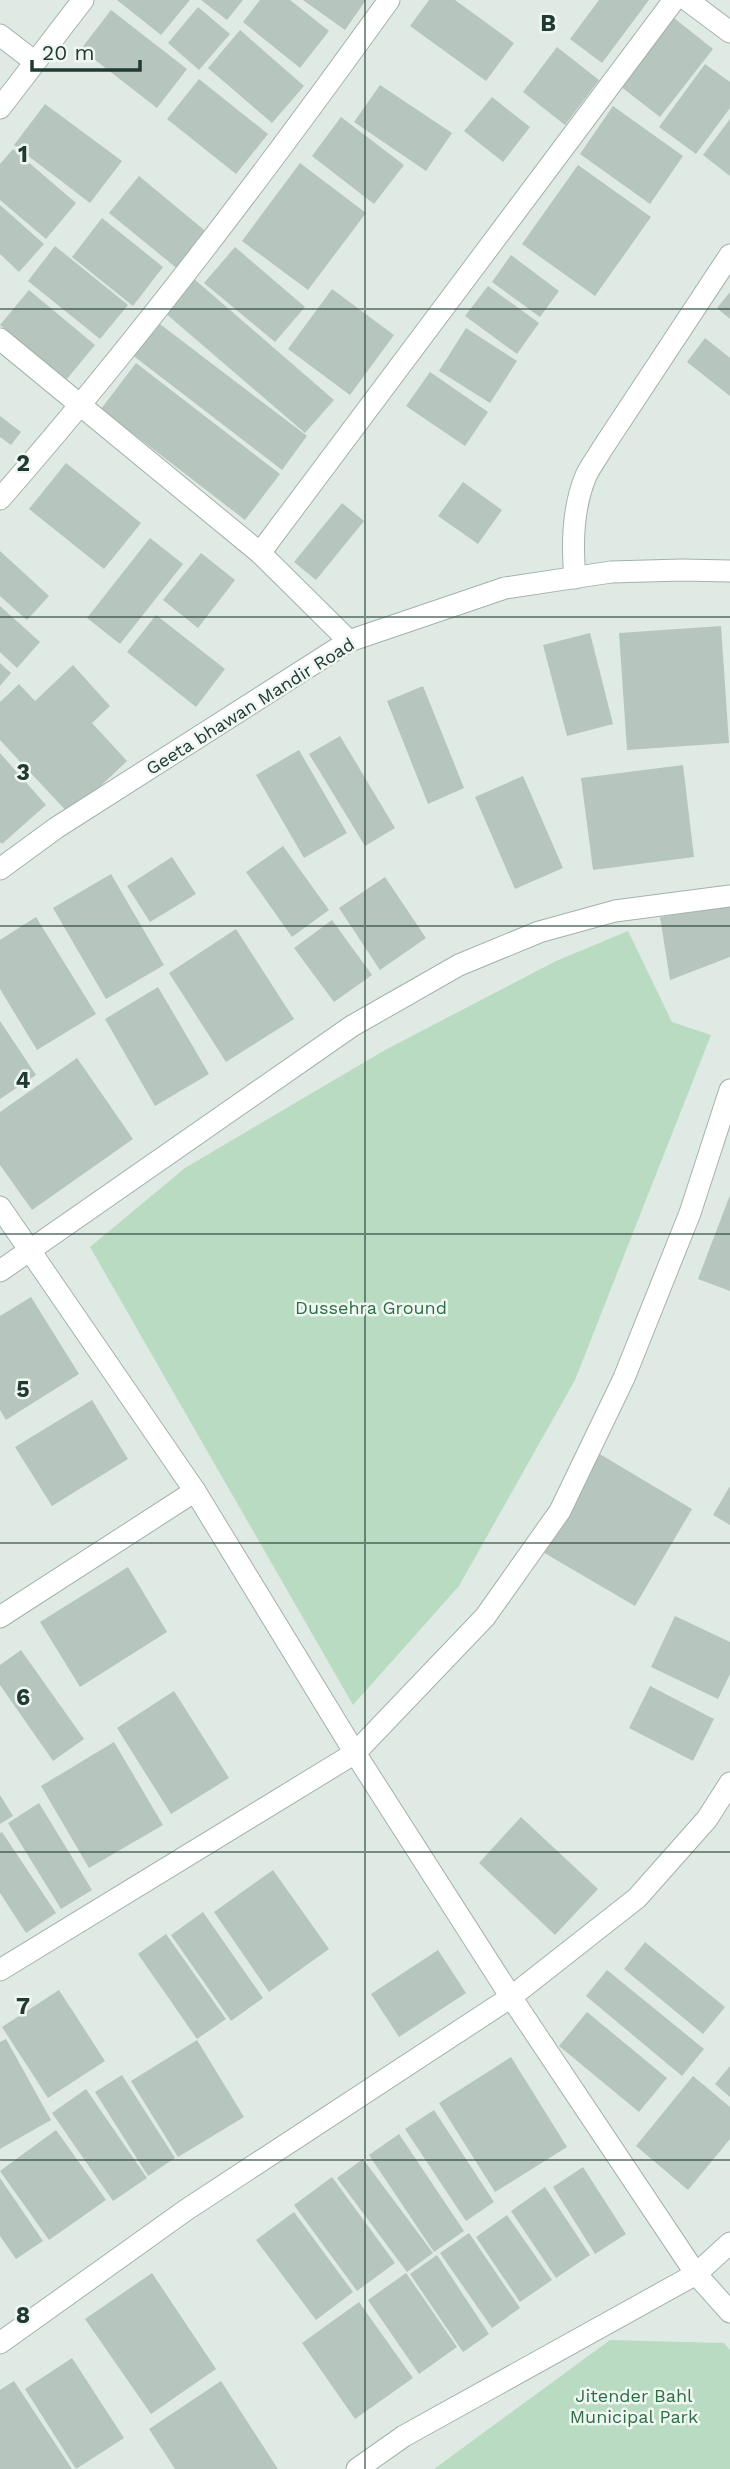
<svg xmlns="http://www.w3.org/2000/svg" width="730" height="2469" font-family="'Work Sans',sans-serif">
  <rect width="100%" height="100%" fill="#e0eae5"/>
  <!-- green -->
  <g fill="#b9dbc1">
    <polygon points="628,931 672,1022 711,1035 575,1380 459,1586 353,1705 90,1247 185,1168 385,1050 556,961"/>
    <polygon points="610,2340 724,2343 730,2350 730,2469 434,2469"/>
  </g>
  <!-- building -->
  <g fill="#b6c5be">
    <polygon points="117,0 190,0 161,35"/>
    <polygon points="201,0 243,0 227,20"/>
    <polygon points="260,0 290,0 329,31 300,68 243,22"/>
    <polygon points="303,0 366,0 345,30"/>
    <polygon points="429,0 455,0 514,43 486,81 410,26"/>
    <polygon points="599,0 649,0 602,63 570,39"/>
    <polygon points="198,7 230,34 199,70 168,43"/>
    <polygon points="111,10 187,69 157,108 81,49"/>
    <polygon points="674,18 713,49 660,117 620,86"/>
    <polygon points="240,30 304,86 272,123 208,68"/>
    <polygon points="557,47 599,80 565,125 523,92"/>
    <polygon points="705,64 730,82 730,108 696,154 659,127"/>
    <polygon points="199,79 268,134 236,174 167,119"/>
    <polygon points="380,85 452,133 426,171 354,122"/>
    <polygon points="492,97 530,127 503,162 464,131"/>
    <polygon points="45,104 122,161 90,203 14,145"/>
    <polygon points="613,106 683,156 650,204 580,154"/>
    <polygon points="341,117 404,165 374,204 312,156"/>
    <polygon points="730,119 730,176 703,155"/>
    <polygon points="13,149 76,203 46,239 0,200 0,164"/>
    <polygon points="300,163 366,213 308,290 242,241"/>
    <polygon points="578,165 651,217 595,296 522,244"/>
    <polygon points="139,176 209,234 179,270 109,213"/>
    <polygon points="0,205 44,244 19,272 0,254"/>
    <polygon points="102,218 163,267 133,306 72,257"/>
    <polygon points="55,246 128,305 100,339 28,281"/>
    <polygon points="235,247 305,307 275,342 204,283"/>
    <polygon points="511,255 559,291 540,317 492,282"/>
    <polygon points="193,278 334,400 305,433 164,312"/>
    <polygon points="488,286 539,323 517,354 465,316"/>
    <polygon points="332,289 394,335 350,395 288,349"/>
    <polygon points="29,290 95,345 66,380 0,325"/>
    <polygon points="730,292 730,319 717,308"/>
    <polygon points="156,321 307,436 282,470 131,354"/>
    <polygon points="466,328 517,361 490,403 439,371"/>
    <polygon points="705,338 730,358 730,396 687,362"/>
    <polygon points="136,363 280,474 245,520 101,409"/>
    <polygon points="430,372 488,412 465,446 406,406"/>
    <polygon points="0,416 21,432 11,445 0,437"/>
    <polygon points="66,463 141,523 104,569 29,509"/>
    <polygon points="463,482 502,510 478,544 438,516"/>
    <polygon points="342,503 364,521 316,580 294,562"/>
    <polygon points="150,538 183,564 120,644 87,618"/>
    <polygon points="0,551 49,596 27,620 0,596"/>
    <polygon points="201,553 235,580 198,628 163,600"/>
    <polygon points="0,606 40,642 17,668 0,652"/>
    <polygon points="156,615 225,669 196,707 127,652"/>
    <polygon points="721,626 729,743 627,750 619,633"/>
    <polygon points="590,633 613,724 567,736 543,645"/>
    <polygon points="0,663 11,673 0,686"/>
    <polygon points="73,665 110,706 92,723 127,761 70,815 0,740 0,702 19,684 35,701"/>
    <polygon points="423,686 464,788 428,804 387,701"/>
    <polygon points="340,736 395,828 365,846 309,754"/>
    <polygon points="299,750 347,833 304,858 256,775"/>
    <polygon points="0,753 46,805 2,844 0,842"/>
    <polygon points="683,765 694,857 593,870 581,778"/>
    <polygon points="523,776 563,868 515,889 475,797"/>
    <polygon points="283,846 329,910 292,937 246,872"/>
    <polygon points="172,857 196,894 150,922 127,886"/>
    <polygon points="111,874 164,965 106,999 53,908"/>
    <polygon points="385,877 426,938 380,970 339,908"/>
    <polygon points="730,906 730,957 670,980 660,917"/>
    <polygon points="36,917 96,1014 37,1050 0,989 0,940"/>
    <polygon points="332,920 372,975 334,1002 294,948"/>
    <polygon points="236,929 294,1019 226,1062 169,973"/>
    <polygon points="158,987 209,1074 155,1106 105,1019"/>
    <polygon points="0,1021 36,1075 0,1099"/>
    <polygon points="77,1058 133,1139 32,1210 0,1165 0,1112"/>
    <polygon points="730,1195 730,1291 698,1279"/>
    <polygon points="31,1297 79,1374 6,1420 0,1410 0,1316"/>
    <polygon points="92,1400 128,1459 52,1506 15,1447"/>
    <polygon points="598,1453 692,1509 635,1606 541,1551"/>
    <polygon points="730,1486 730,1525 713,1515"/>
    <polygon points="128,1567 167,1632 80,1687 40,1622"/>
    <polygon points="675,1616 730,1642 730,1674 718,1699 651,1667"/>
    <polygon points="21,1650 84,1739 53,1761 0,1685 0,1665"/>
    <polygon points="650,1686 714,1719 693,1761 629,1728"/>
    <polygon points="174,1691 229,1778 171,1814 117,1728"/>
    <polygon points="114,1742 163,1825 89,1868 41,1786"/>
    <polygon points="0,1795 13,1816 0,1824"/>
    <polygon points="39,1803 92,1890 61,1909 8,1823"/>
    <polygon points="521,1817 598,1889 555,1935 479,1863"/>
    <polygon points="2,1832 56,1913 26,1933 0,1893 0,1833"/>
    <polygon points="273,1870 329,1949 269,1992 214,1912"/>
    <polygon points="203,1912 263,1998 231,2021 171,1935"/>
    <polygon points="166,1934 226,2019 197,2039 138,1954"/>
    <polygon points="645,1942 725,2007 703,2034 624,1969"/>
    <polygon points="438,1950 466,1993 399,2037 371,1994"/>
    <polygon points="607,1970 704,2049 682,2076 586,1996"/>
    <polygon points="59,1990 105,2061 48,2098 2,2027"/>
    <polygon points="587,2012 667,2078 639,2112 559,2046"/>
    <polygon points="6,2039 51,2120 0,2149 0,2042"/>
    <polygon points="197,2040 244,2117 178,2157 131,2081"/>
    <polygon points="511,2057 567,2147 495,2192 439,2103"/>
    <polygon points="730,2066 730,2097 715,2084"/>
    <polygon points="122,2075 175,2158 148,2176 95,2092"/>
    <polygon points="693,2076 730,2107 730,2139 688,2190 636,2146"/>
    <polygon points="86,2089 147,2178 113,2201 52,2113"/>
    <polygon points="434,2110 494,2202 466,2221 405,2129"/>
    <polygon points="56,2130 106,2200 49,2240 0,2171"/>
    <polygon points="399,2134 464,2231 434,2252 369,2155"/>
    <polygon points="363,2159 433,2253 407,2272 337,2178"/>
    <polygon points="583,2167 626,2234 595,2254 553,2187"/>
    <polygon points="332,2177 395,2263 357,2291 294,2205"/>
    <polygon points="0,2178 43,2241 16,2259 0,2236"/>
    <polygon points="545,2187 590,2255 556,2278 511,2211"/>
    <polygon points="294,2212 353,2292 316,2320 256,2240"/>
    <polygon points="507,2215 552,2280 520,2302 476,2237"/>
    <polygon points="469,2233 520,2308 492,2328 440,2253"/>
    <polygon points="437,2255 489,2334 463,2352 410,2274"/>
    <polygon points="152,2273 216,2369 151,2414 85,2319"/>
    <polygon points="406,2273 457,2347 419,2374 368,2300"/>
    <polygon points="359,2302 413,2378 355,2419 302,2343"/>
    <polygon points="72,2358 124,2438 76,2469 25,2389"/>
    <polygon points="14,2381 72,2469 0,2469 0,2390"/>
    <polygon points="221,2381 278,2469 175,2469 149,2429"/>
  </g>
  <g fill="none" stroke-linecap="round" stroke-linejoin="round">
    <!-- minor casing -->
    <g stroke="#a3b2ac" stroke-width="23">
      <g id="minor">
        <polyline points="687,0 730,32"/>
        <polyline points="0,35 35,62"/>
        <polyline points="0,108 83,0"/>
        <polyline points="0,339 260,553 349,641"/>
        <path d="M0,499C139,340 266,171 389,0"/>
        <polyline points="260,553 674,0"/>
        <path d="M575,578C572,546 573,508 585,478C589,468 597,458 602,449L730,255"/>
        <polyline points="0,869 56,828 349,641 505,588 611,572 682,570 730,571"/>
        <polyline points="0,1207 195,1491 355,1753 511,1997 696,2274 730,2312"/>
        <polyline points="0,1271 352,1026 459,965 539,932 615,911 730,896"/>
        <polyline points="0,1617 195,1491"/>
        <polyline points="0,1970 355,1753 485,1617 560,1511 624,1378 690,1213 730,1090"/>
        <polyline points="0,2343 186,2210 511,1997 637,1898 707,1819 730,1783"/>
        <polyline points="357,2469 404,2436 696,2274 730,2243"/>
      </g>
    </g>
    <!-- minor -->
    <use href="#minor" stroke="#fff" stroke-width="21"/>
  </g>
  <!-- grid -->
  <path fill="none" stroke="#213a32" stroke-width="2" stroke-opacity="0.55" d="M365,0V2469M0,309H730M0,617H730M0,926H730M0,1234H730M0,1543H730M0,1852H730M0,2160H730"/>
  <g text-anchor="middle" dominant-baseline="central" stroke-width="5" stroke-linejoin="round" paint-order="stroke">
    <!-- street labels -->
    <g font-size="18" fill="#213a32" stroke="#f0f7f3">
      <text transform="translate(250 706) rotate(-32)">Geeta bhawan Mandir Road</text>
    </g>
    <!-- park labels -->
    <g font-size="18" fill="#2d6f44" stroke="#f0f7f3">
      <text x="371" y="1307">Dussehra Ground</text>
      <text x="634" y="2395">Jitender Bahl<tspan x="634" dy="21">Municipal Park</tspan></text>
    </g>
  </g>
  <g font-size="23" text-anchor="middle" font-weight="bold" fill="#213a32" stroke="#f0f7f3" stroke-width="5" stroke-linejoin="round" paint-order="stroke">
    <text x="548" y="31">B</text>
    <text x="23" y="162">1</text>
    <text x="23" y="471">2</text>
    <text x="23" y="780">3</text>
    <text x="23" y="1088">4</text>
    <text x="23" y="1397">5</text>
    <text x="23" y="1705">6</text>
    <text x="23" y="2014">7</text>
    <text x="23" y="2323">8</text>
  </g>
  <!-- scale -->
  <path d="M32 60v10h108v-10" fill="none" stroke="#213a32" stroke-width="3.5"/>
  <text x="42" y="60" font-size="21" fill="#213a32" stroke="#f0f7f3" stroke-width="5" paint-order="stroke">20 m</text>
</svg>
